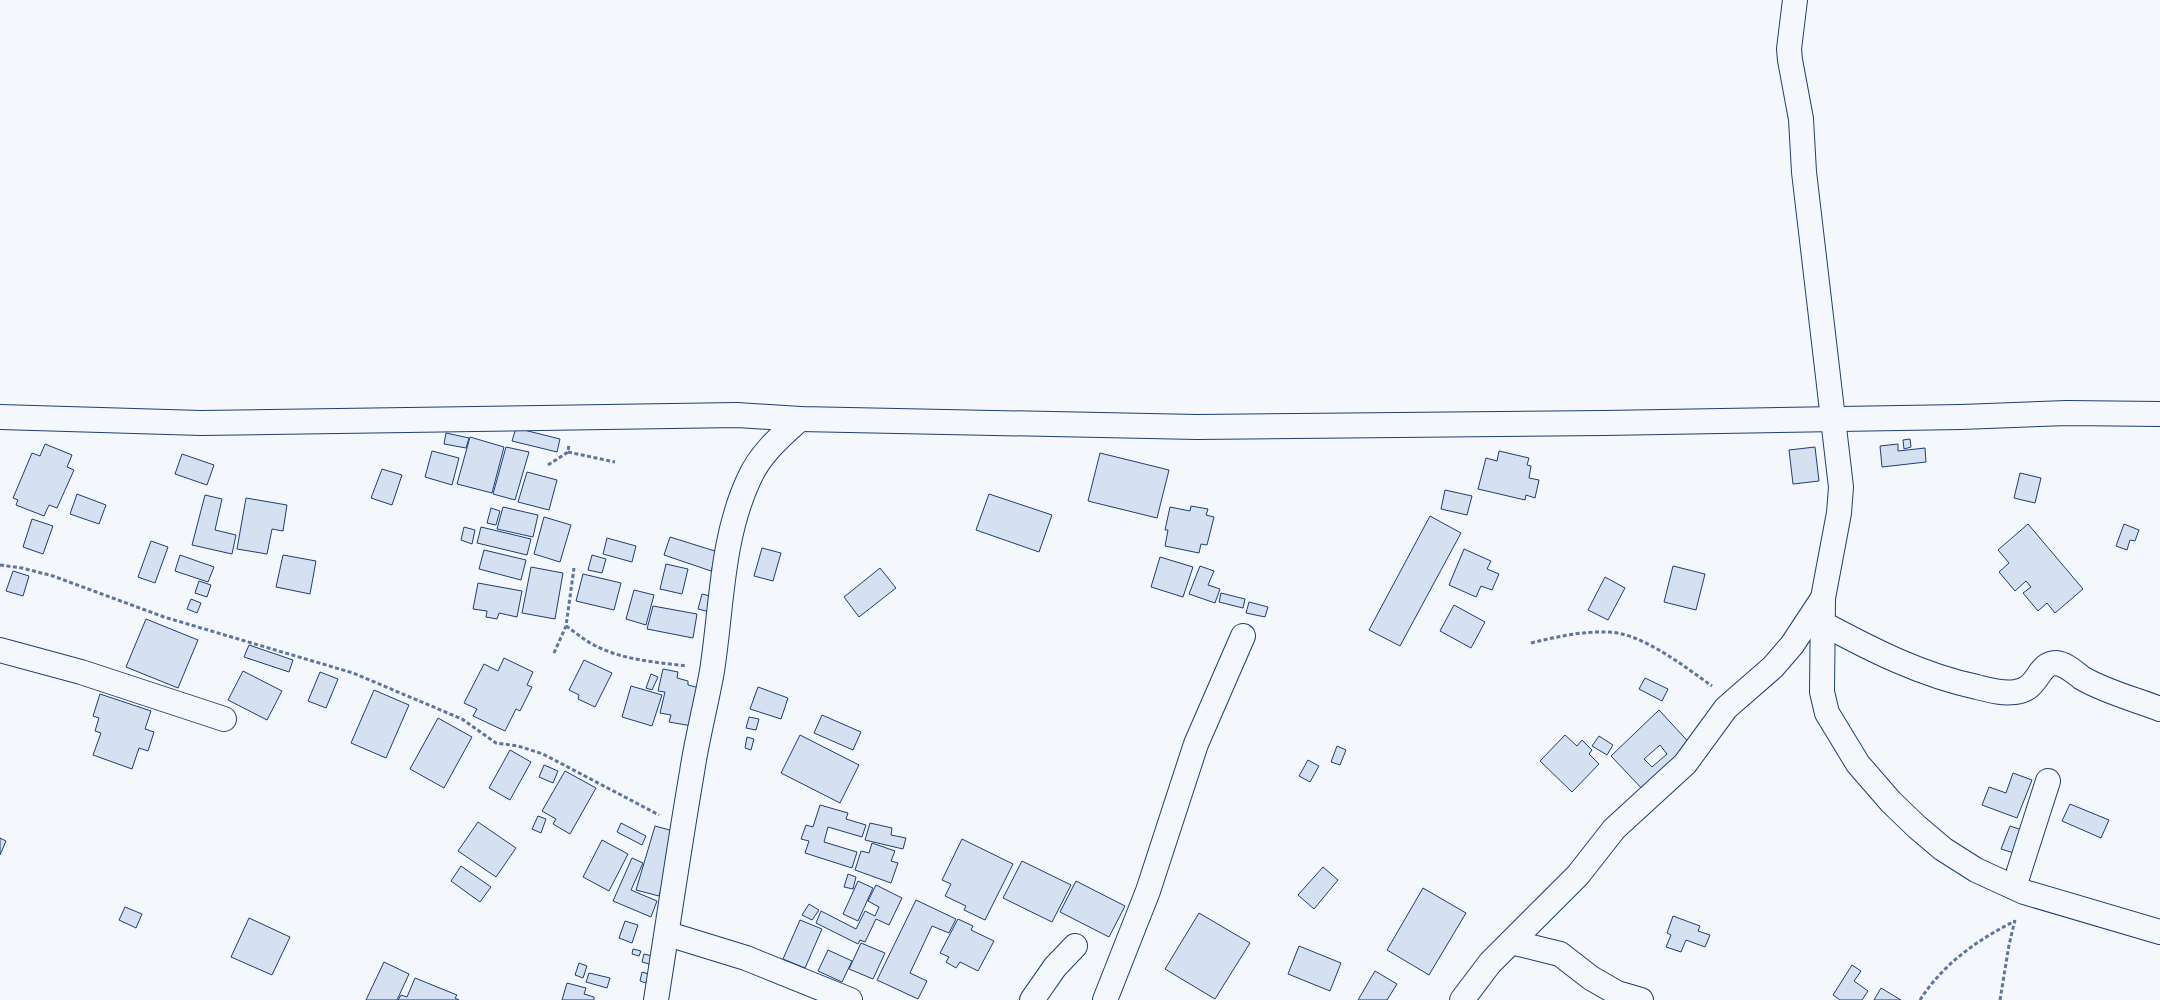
<svg xmlns="http://www.w3.org/2000/svg" width="2160" height="1000" font-family="'DejaVu Sans',sans-serif">
  <rect width="100%" height="100%" fill="#f4f7fb"/>
  <!-- building -->
  <g fill="#d5e0f0" stroke="#1d3f73" fill-rule="evenodd">
    <polygon points="516,428 560,439 557,452 512,441"/>
    <polygon points="446,433 469,438 466,448 444,444"/>
    <polygon points="470,437 504,447 492,493 457,484"/>
    <polygon points="1910,439 1911,447 1904,449 1903,440"/>
    <polygon points="45,444 72,455 67,467 74,470 57,508 49,505 44,516 16,505 18,500 13,498 32,453 40,456"/>
    <polygon points="1898,444 1898,451 1925,448 1926,462 1882,467 1880,446"/>
    <polygon points="506,447 529,452 515,500 493,494"/>
    <polygon points="1815,447 1819,481 1793,484 1789,450"/>
    <polygon points="432,451 459,458 452,485 425,477"/>
    <polygon points="1499,451 1529,458 1527,465 1531,466 1529,478 1539,480 1535,498 1526,495 1525,500 1478,489 1486,458 1497,461"/>
    <polygon points="1100,453 1169,470 1157,518 1088,501"/>
    <polygon points="182,454 214,465 207,485 175,474"/>
    <polygon points="382,469 402,475 392,505 371,498"/>
    <polygon points="527,472 557,480 549,510 518,502"/>
    <polygon points="2020,473 2041,478 2035,503 2014,498"/>
    <polygon points="1445,490 1472,496 1467,515 1441,509"/>
    <polygon points="77,494 106,505 99,524 70,514"/>
    <polygon points="989,494 1052,515 1039,552 976,530"/>
    <polygon points="205,495 222,499 215,530 236,535 232,554 192,545"/>
    <polygon points="246,498 287,505 283,531 272,529 267,554 237,549"/>
    <polygon points="1191,506 1208,509 1206,515 1214,517 1207,545 1201,544 1199,553 1165,546 1168,530 1165,530 1170,507 1190,511"/>
    <polygon points="503,507 538,515 533,537 497,529"/>
    <polygon points="491,508 500,511 496,525 487,523"/>
    <polygon points="1430,516 1461,533 1400,646 1369,630"/>
    <polygon points="544,517 571,525 560,562 534,554"/>
    <polygon points="32,519 53,526 43,554 23,547"/>
    <polygon points="2028,524 2083,589 2055,613 2047,603 2038,611 2023,593 2031,587 2026,581 2015,591 1999,572 2009,563 1998,550"/>
    <polygon points="2124,524 2139,530 2135,541 2130,540 2127,550 2116,546"/>
    <polygon points="464,527 475,530 472,544 461,540"/>
    <polygon points="481,527 531,539 527,555 477,543"/>
    <polygon points="670,537 718,552 711,571 664,555"/>
    <polygon points="607,538 636,546 632,562 603,554"/>
    <polygon points="151,541 168,547 155,583 138,577"/>
    <polygon points="762,548 781,553 773,581 754,576"/>
    <polygon points="1464,549 1491,561 1487,569 1499,574 1492,590 1481,586 1476,597 1449,585"/>
    <polygon points="484,550 526,560 521,580 479,569"/>
    <polygon points="180,555 214,567 208,582 175,571"/>
    <polygon points="283,555 316,561 310,594 276,587"/>
    <polygon points="592,555 606,559 602,573 588,570"/>
    <polygon points="1160,557 1193,567 1183,597 1151,587"/>
    <polygon points="666,564 688,569 682,594 660,589"/>
    <polygon points="1200,566 1214,571 1208,585 1220,589 1215,603 1189,594"/>
    <polygon points="1673,566 1705,574 1696,610 1664,602"/>
    <polygon points="531,567 563,573 555,619 522,613"/>
    <polygon points="880,568 896,588 859,617 844,597"/>
    <polygon points="13,571 29,576 23,596 6,591"/>
    <polygon points="583,574 621,583 614,610 576,601"/>
    <polygon points="1605,577 1625,588 1608,620 1588,610"/>
    <polygon points="199,581 211,585 207,597 195,593"/>
    <polygon points="478,583 522,591 517,617 499,613 497,619 486,617 487,611 473,609"/>
    <polygon points="634,590 654,595 646,625 626,619"/>
    <polygon points="1221,593 1245,599 1243,608 1219,602"/>
    <polygon points="702,594 714,597 710,612 698,609"/>
    <polygon points="191,599 201,603 197,613 187,609"/>
    <polygon points="1249,602 1268,607 1265,617 1246,613"/>
    <polygon points="1454,605 1485,622 1471,648 1440,631"/>
    <polygon points="653,606 697,614 693,638 647,629"/>
    <polygon points="146,619 198,640 178,688 126,667"/>
    <polygon points="249,645 293,660 289,672 244,657"/>
    <polygon points="504,658 533,672 527,685 532,687 520,711 516,709 505,731 473,716 477,709 464,703 484,664 498,671"/>
    <polygon points="584,660 612,673 595,707 578,699 579,695 569,690"/>
    <polygon points="663,669 678,672 677,678 688,681 688,685 700,688 692,726 669,722 671,715 660,713 665,692 658,691"/>
    <polygon points="243,671 282,691 267,720 228,700"/>
    <polygon points="320,672 338,679 326,708 308,701"/>
    <polygon points="651,674 658,677 652,690 646,688"/>
    <polygon points="1645,678 1668,689 1662,701 1639,689"/>
    <polygon points="631,686 662,695 652,726 622,717"/>
    <polygon points="758,687 788,698 781,719 750,709"/>
    <polygon points="374,690 409,705 386,758 351,743"/>
    <polygon points="100,694 151,711 145,729 154,732 148,751 139,748 132,769 93,755 101,733 95,731 99,718 93,716"/>
    <path d="M1659,710L1695,749L1647,794L1611,756ZM1660,745L1667,754L1652,767L1644,759Z"/>
    <polygon points="822,715 861,732 853,750 814,733"/>
    <polygon points="749,717 759,719 756,730 746,728"/>
    <polygon points="438,718 472,737 444,788 410,769"/>
    <polygon points="800,735 859,765 840,803 781,773"/>
    <polygon points="1565,735 1577,746 1582,740 1592,750 1589,754 1599,764 1572,792 1540,761"/>
    <polygon points="1599,736 1613,745 1607,755 1592,746"/>
    <polygon points="747,737 754,739 751,750 745,748"/>
    <polygon points="1337,746 1346,750 1340,765 1331,762"/>
    <polygon points="510,750 531,762 510,800 489,788"/>
    <polygon points="1308,760 1319,766 1310,782 1299,776"/>
    <polygon points="544,765 558,771 553,783 539,777"/>
    <polygon points="565,771 596,788 570,834 553,824 556,819 542,811"/>
    <polygon points="2013,773 2032,780 2017,818 1982,805 1989,787 2006,793"/>
    <polygon points="2070,804 2109,820 2101,838 2062,821"/>
    <polygon points="820,805 848,813 846,819 866,825 862,837 828,827 824,842 857,852 852,868 805,853 809,841 801,839 806,825 813,827"/>
    <polygon points="538,816 546,819 541,833 532,829"/>
    <polygon points="478,822 516,848 496,877 458,851"/>
    <polygon points="621,823 646,836 642,845 617,832"/>
    <polygon points="870,823 892,828 891,835 906,838 903,849 865,840"/>
    <polygon points="655,826 677,832 659,896 636,890"/>
    <polygon points="2010,826 2025,831 2017,854 2001,849"/>
    <polygon points="0,838 6,841 0,855"/>
    <polygon points="962,839 1013,864 985,920 964,910 966,906 945,896 951,884 942,880"/>
    <polygon points="602,840 628,854 609,891 583,877"/>
    <polygon points="872,843 895,851 891,861 898,863 891,883 855,870 861,851 869,853"/>
    <polygon points="632,858 643,863 631,890 657,901 651,917 613,901"/>
    <polygon points="1022,861 1071,885 1052,922 1003,898"/>
    <polygon points="461,866 491,887 480,902 451,881"/>
    <polygon points="1323,867 1338,880 1314,909 1298,895"/>
    <polygon points="848,874 856,877 853,889 844,887"/>
    <polygon points="858,881 873,888 858,921 843,914"/>
    <polygon points="1076,881 1125,906 1109,937 1060,912"/>
    <polygon points="876,885 902,898 889,925 876,919 865,942 860,940 858,944 816,923 821,911 856,929 865,911 875,916 879,907 868,901"/>
    <polygon points="1423,888 1466,913 1429,975 1387,950"/>
    <polygon points="916,900 956,919 949,933 932,926 910,973 927,981 918,999 877,980"/>
    <polygon points="809,904 819,910 812,920 802,915"/>
    <polygon points="125,907 142,914 136,928 119,920"/>
    <polygon points="1199,913 1250,943 1215,999 1165,969"/>
    <polygon points="1673,916 1700,926 1698,931 1710,935 1705,947 1686,940 1681,952 1666,947 1671,935 1667,933"/>
    <polygon points="249,918 290,937 272,975 231,957"/>
    <polygon points="958,919 973,926 971,930 994,941 978,971 960,962 956,968 946,962 949,957 940,953"/>
    <polygon points="800,920 822,929 805,968 783,959"/>
    <polygon points="625,921 638,925 632,943 619,938"/>
    <polygon points="861,943 885,953 873,979 849,969"/>
    <polygon points="1299,946 1341,963 1330,991 1288,974"/>
    <polygon points="633,949 641,951 639,956 632,954"/>
    <polygon points="828,950 852,961 842,982 818,971"/>
    <polygon points="644,954 656,957 653,965 642,962"/>
    <polygon points="384,962 409,974 397,1000 366,1000"/>
    <polygon points="579,963 587,966 583,978 575,975"/>
    <polygon points="1852,965 1861,971 1854,981 1868,991 1862,1000 1840,1000 1833,995"/>
    <polygon points="1375,971 1397,984 1387,1000 1358,1000"/>
    <polygon points="642,972 655,976 652,985 640,981"/>
    <polygon points="589,973 610,978 607,988 586,982"/>
    <polygon points="415,978 457,995 455,998 459,1000 398,1000 401,995 407,997"/>
    <polygon points="567,983 586,988 584,994 594,997 594,1000 562,1000"/>
    <polygon points="1881,988 1901,1000 1874,1000"/>
  </g>
  <g fill="none" stroke-linecap="round" stroke-linejoin="round">
    <!-- minor casing -->
    <g stroke="#1d3f73" stroke-width="26">
      <g id="minor">
        <polyline points="1795,0 1789,49 1790,60 1801,119 1804,172 1841,487 1839,513 1823,598 1822,692 1827,713 1858,764 1891,802 1917,827 1943,849 1976,870 2024,892 2160,932"/>
        <polyline points="0,417 201,423 270,422 737,415 800,419 1197,427 1604,423 1961,417 2067,413 2160,414"/>
        <path d="M1822,623C1872,650 1921,675 1977,687C1989,690 2002,694 2015,692C2039,690 2037,663 2056,663C2066,664 2074,672 2082,678C2106,692 2134,699 2160,709"/>
        <polyline points="0,650 81,672 224,719"/>
        <polyline points="2014,887 2048,781"/>
        <polyline points="668,934 746,958 850,1000"/>
        <polyline points="1511,942 1560,954 1591,978 1617,993 1641,1000"/>
        <path d="M656,1000C668,924 679,848 692,772C697,738 706,705 712,671C722,607 721,539 749,479C760,454 780,437 800,419"/>
        <polyline points="1032,1000 1055,967 1075,946"/>
        <polyline points="1105,1000 1148,891 1196,744 1243,636"/>
        <polyline points="1462,1000 1490,963 1578,875 1614,829 1685,764 1726,708 1773,667 1792,645 1823,598"/>
      </g>
    </g>
    <!-- path -->
    <g stroke="#5e769c" stroke-width="3" stroke-dasharray="4 2.5" stroke-linecap="butt">
      <polyline points="568,452 615,462"/>
      <polyline points="548,465 568,452 569,444"/>
      <polyline points="0,565 22,568 53,576 164,617 353,673 462,719 496,743 518,746 543,754 659,815"/>
      <path d="M566,626C575,632 583,639 592,644C621,660 655,662 687,666"/>
      <path d="M1531,643C1556,637 1582,631 1607,632C1641,632 1685,667 1712,686"/>
      <polyline points="554,653 566,626 574,568"/>
      <path d="M1920,1000C1943,964 1977,940 2015,921"/>
      <polyline points="2000,1000 2009,945 2015,920"/>
    </g>
    <!-- minor -->
    <use href="#minor" stroke="#f4f7fb" stroke-width="24"/>
  </g>
</svg>
